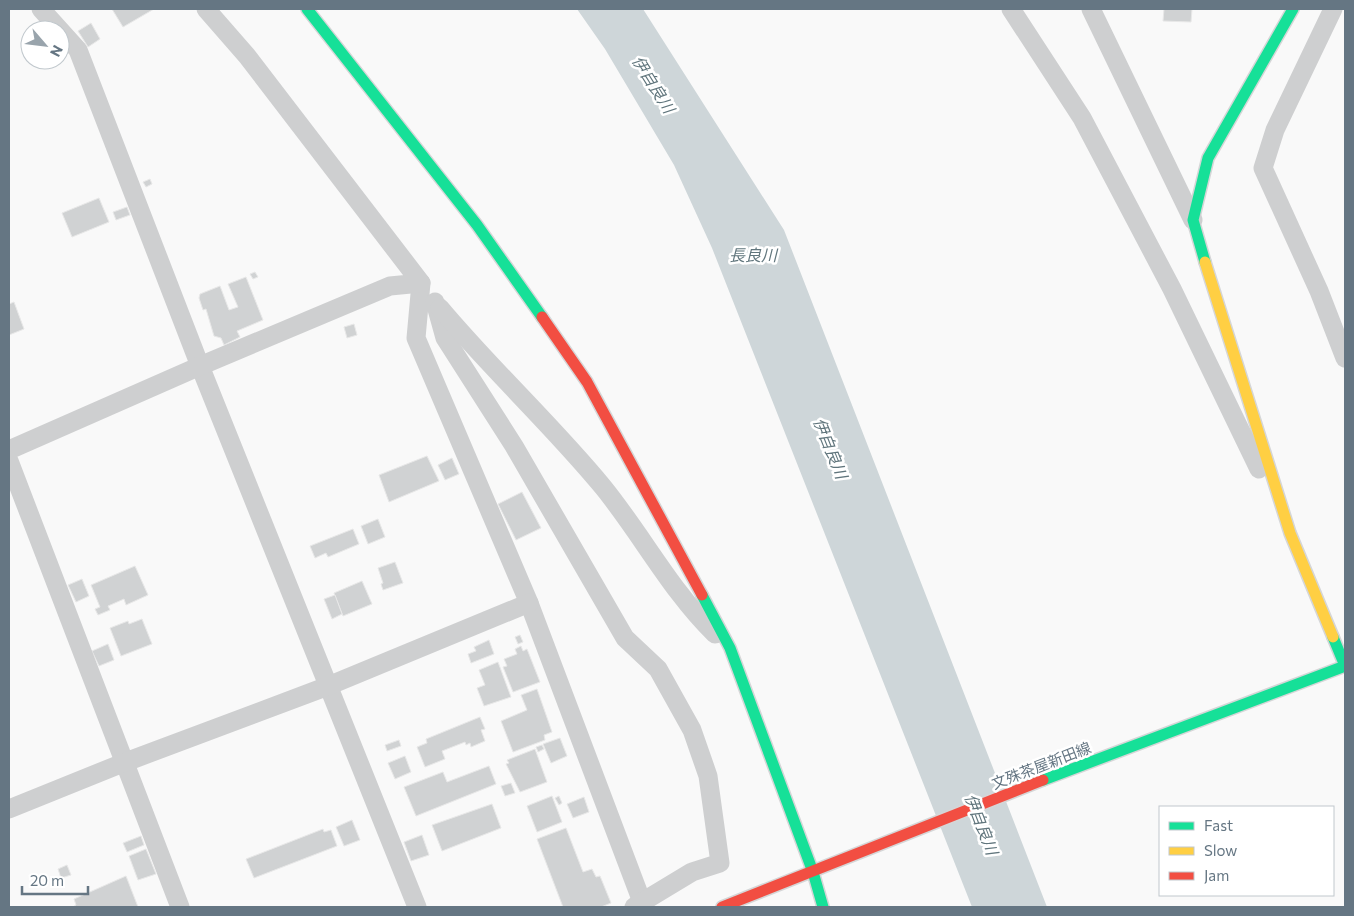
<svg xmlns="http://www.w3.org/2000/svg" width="1354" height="916" font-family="Commissioner,'Noto Sans JP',sans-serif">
  <rect width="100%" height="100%" fill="#f9f9f9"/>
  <!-- water -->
  <polygon fill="#ced6d9" points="577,9 643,9 784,230 1047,907 972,907 712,248 674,165 605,49"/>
  <!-- building -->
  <g fill="#d0d2d3" stroke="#e8e8e8">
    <polygon points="112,9 154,9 123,27"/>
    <polygon points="1164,9 1192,9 1191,22 1163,21"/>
    <polygon points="91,23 100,39 88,47 78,31"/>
    <polygon points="150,179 152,184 146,187 143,182"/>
    <polygon points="99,198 109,222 72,237 62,213"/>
    <polygon points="127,207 130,215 116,220 113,212"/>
    <polygon points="255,272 258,277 253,279 250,274"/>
    <polygon points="246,277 263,320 237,331 240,337 224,345 221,338 214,336 206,309 203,310 199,298 200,294 220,286 229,310 238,307 228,284"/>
    <polygon points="14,302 24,329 9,335 9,304"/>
    <polygon points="354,324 357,335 347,338 344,327"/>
    <polygon points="427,456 439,481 389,502 379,475"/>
    <polygon points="452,458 459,474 445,480 438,465"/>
    <polygon points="522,492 541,528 516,540 498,504"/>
    <polygon points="378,519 385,537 368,544 361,526"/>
    <polygon points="353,529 359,544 328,557 326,553 315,558 310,546"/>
    <polygon points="395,562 403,583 383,590 381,584 383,583 378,568"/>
    <polygon points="135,566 148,595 126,605 124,599 108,606 110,610 98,615 95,609 100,607 91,585"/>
    <polygon points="82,579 89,596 76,602 68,585"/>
    <polygon points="362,581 372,604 343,616 334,593"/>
    <polygon points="335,595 342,614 332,619 324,599"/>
    <polygon points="142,619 152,644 121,656 110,628 128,621 129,624"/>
    <polygon points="520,635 523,642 518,644 515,637"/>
    <polygon points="489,640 494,654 471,663 468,654 476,651 474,647"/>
    <polygon points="108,644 114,660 99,666 92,651"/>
    <polygon points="521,646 523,651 527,649 540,682 513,692 503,667 507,666 504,659 517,654 515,649"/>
    <polygon points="498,662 511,697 484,706 477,688 485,685 479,670"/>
    <polygon points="537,689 552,732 544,735 545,740 513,752 501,721 527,710 521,695"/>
    <polygon points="480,717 485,729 481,730 485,741 471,747 470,743 466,745 465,742 442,751 445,759 425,767 417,747 427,743 426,739"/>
    <polygon points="560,738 567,756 551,763 543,744"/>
    <polygon points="399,740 401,746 387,751 385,745"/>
    <polygon points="542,745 544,749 538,752 536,747"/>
    <polygon points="535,749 547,782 520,792 506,764 509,763 507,760"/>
    <polygon points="405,756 411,772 395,779 388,763"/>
    <polygon points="489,766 496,784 416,816 404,787 443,772 447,782"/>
    <polygon points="511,783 515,793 505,796 501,786"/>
    <polygon points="552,796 562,822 537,832 527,806"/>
    <polygon points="559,796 562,803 559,805 555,798"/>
    <polygon points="584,797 589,812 573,818 567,804"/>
    <polygon points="492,804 501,828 442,851 432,825"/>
    <polygon points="352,820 360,840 344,846 336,827"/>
    <polygon points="566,828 583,872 592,869 596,877 600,876 611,903 601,907 563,907 537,839"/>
    <polygon points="323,829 324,832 331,830 337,846 254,878 246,859"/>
    <polygon points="422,835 429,855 411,861 404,842"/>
    <polygon points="141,836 144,845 127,852 123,843"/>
    <polygon points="146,849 156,874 138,880 129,856"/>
    <polygon points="67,865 71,875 61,878 58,869"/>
    <polygon points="126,876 138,907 73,907 76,905 74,899"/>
  </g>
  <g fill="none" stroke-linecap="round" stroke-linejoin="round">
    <!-- fast casing -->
    <g stroke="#d5d6d7" stroke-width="14">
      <g id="fast">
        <polyline points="307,9 477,225 542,317"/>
        <polyline points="1205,262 1193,220 1208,158 1293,9"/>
        <polyline points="702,595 730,648 813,872 823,907"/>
        <polyline points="1043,780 1345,666 1333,637"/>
      </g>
    </g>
    <!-- slow casing -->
    <g stroke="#d5d6d7" stroke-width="14">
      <polyline id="slow" points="1205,262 1290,533 1333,637"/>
    </g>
    <!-- jam casing -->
    <g stroke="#d5d6d7" stroke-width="14">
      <g id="jam">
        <polyline points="542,317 587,382 702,595"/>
        <polyline points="722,907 1043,780"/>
      </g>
    </g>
    <!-- street -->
    <g stroke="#cecfd0" stroke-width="19">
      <polyline points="41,9 78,50 200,366 417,907"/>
      <polyline points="1011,9 1082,118 1172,289 1259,469"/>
      <polyline points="1091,9 1193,220"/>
      <polyline points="1333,9 1275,130 1263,168 1319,291 1345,358"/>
      <polyline points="421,283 416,338 529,603 642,902"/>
      <polyline points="435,302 445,338 514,446 625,638 658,669 692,730 708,776 720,863 692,872 634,907"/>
      <path d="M440,308C492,370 552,425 603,487C642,535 671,591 715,634"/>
      <polyline points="9,450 200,366 390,286 421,283 247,56 206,9"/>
      <polyline points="9,461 180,907"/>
      <polyline points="9,809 123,763 328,686 529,603"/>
    </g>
    <!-- fast -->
    <use href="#fast" stroke="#16e098" stroke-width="11"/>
    <!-- slow -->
    <use href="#slow" stroke="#ffcf43" stroke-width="11"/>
    <!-- jam -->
    <use href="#jam" stroke="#f24e42" stroke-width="11"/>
  </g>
  <g text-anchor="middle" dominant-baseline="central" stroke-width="5" stroke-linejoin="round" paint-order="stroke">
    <!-- street labels -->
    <g font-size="15" fill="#657683" stroke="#fff">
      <text transform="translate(1041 765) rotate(-21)">文殊茶屋新田線</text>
    </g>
    <!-- water labels -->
    <g font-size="16" font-style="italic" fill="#60757c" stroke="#fff">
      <text transform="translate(654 84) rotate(58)">伊自良川</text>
      <text x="753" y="254">長良川</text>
      <text transform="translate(831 448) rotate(68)">伊自良川</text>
      <text transform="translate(982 824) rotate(69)">伊自良川</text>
    </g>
  </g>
  <!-- border -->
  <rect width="1354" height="916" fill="none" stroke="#657683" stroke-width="20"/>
  <!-- legend -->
  <rect x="1159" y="806" width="175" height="90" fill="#ffffff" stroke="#c1c8cd"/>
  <rect x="1169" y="822" width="25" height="8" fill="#16e098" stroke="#c1c8cd"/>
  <text x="1204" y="831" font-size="15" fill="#657683">Fast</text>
  <rect x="1169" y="847" width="25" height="8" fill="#ffcf43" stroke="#c1c8cd"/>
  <text x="1204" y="856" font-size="15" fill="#657683">Slow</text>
  <rect x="1169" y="872" width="25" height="8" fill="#f24e42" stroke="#c1c8cd"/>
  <text x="1204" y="881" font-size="15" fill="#657683">Jam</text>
  <!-- north arrow -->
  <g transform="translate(45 45) rotate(118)"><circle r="24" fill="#ffffff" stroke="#c1c8cd"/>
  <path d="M0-4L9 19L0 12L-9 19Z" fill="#99a4ac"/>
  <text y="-8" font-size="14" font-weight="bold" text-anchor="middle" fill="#657683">N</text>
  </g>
  <!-- scale -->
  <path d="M22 886v8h66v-8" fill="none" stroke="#657683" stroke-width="2.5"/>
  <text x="30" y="886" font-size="15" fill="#657683" stroke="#ffffff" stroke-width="4" paint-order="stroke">20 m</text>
</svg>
